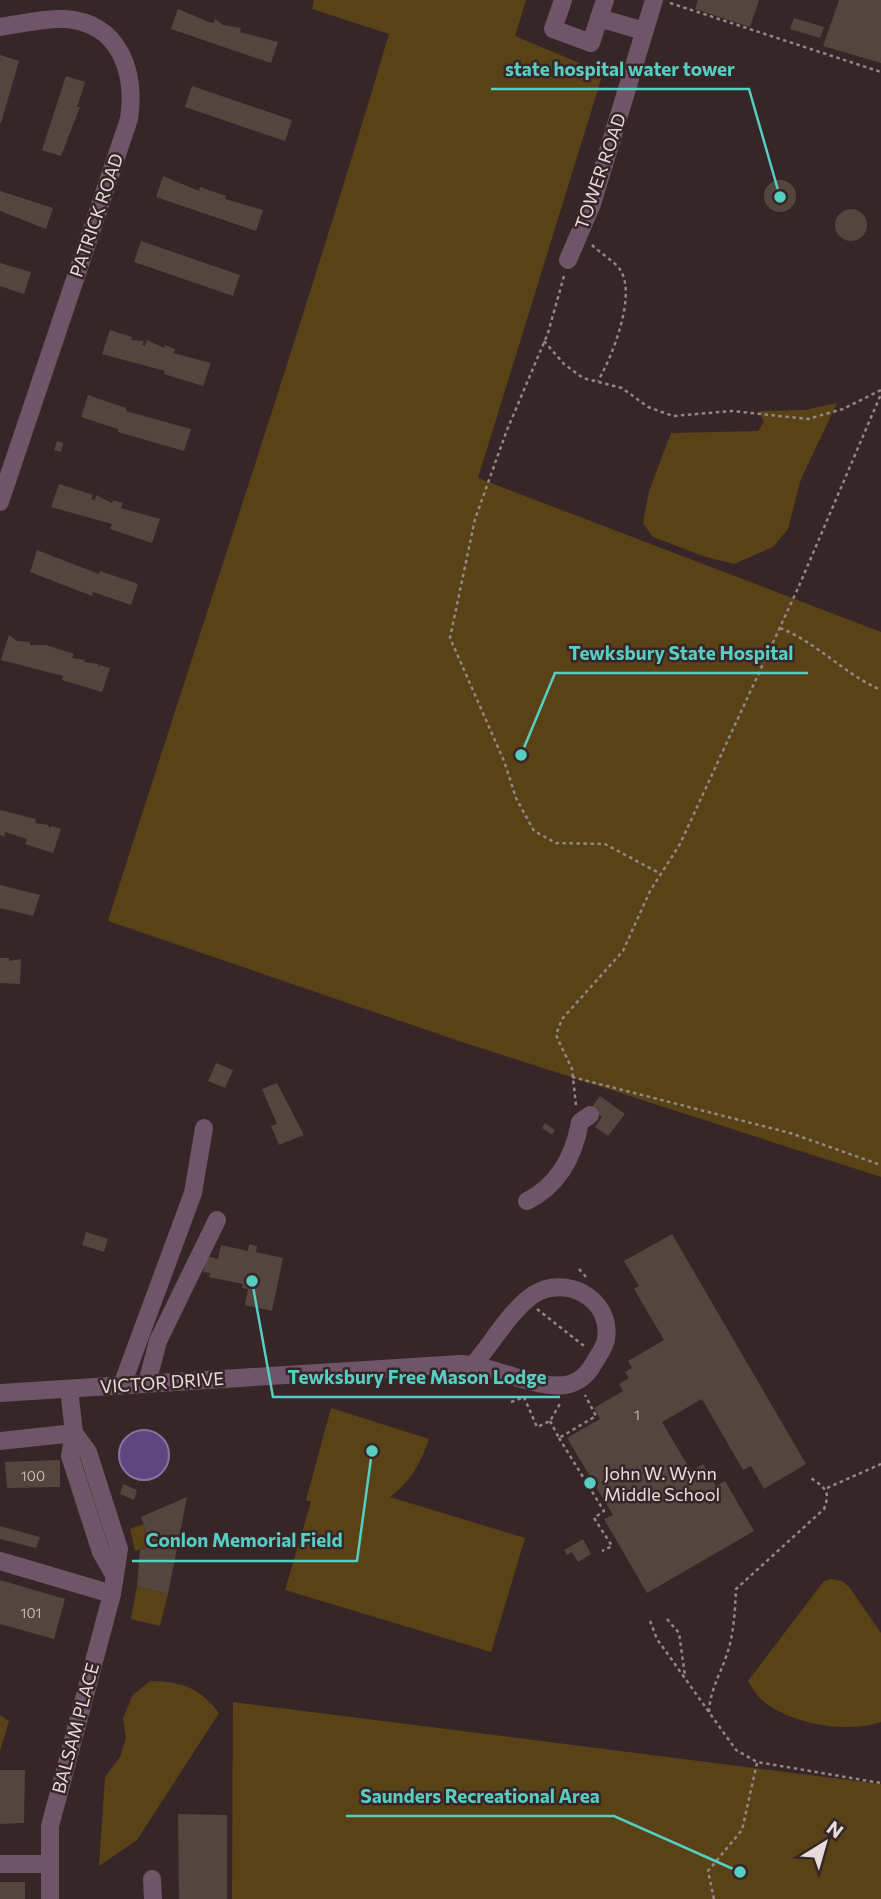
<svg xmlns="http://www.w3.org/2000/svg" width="881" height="1899" font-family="Commissioner,sans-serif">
  <rect width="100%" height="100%" fill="#362628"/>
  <!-- green -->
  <g fill="#594316">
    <path d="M314,0H526L515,36L603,73L478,478L881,632V1177L459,1041L108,921C201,626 301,332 389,34L312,9Z"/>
    <polygon points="837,403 801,479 788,529 773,547 734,564 706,557 653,537 643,523 649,491 671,433 758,431 764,422 759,411 805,410"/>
    <path d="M331,1408L429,1439C420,1465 410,1482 390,1497L525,1538L491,1652L285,1590L311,1502L306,1500Z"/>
    <polygon points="143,1524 151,1546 135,1551 130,1529"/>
    <path d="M831,1579L842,1581L850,1588L881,1633V1722C847,1734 789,1724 761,1699C756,1695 752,1687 748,1681L824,1581Z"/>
    <polygon points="137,1586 168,1594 160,1626 131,1619"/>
    <path d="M150,1681C183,1682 199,1687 219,1713L137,1840L99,1866L105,1777L120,1757L126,1738L123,1718L133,1695Z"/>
    <polygon points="233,1702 881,1784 881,1899 232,1899"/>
    <polygon points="0,1715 9,1721 0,1751"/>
  </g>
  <!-- water -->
  <circle fill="#5f4680" stroke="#88739c" stroke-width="2" cx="144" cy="1455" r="25"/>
  <!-- building -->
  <g fill="#54453e">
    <polygon points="698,0 759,0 750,27 695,9"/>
    <polygon points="839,0 881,0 881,63 823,46"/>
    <polygon points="178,9 209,22 214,23 215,19 223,25 241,28 240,32 278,42 271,63 171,29"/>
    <polygon points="794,18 824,27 820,38 790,29"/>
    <polygon points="0,55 19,61 1,123 0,123"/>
    <polygon points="66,76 85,82 77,107 80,107 61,156 42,150"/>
    <polygon points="192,86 292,120 285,141 185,107"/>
    <polygon points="163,176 199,191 200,187 226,196 225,199 263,210 256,231 156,197"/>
    <circle cx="780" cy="196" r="16"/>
    <polygon points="0,191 53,208 46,229 0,211"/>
    <circle cx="851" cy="225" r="16"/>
    <polygon points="141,241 240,275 233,296 134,262"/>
    <polygon points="0,263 31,272 24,294 0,286"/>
    <polygon points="110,330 132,337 131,340 144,341 142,345 145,346 147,340 164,348 165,345 175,349 173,353 211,363 203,386 164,374 165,371 102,354"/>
    <polygon points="88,395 126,408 126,411 191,429 184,451 118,432 118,429 81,417"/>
    <polygon points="57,441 63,443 61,452 54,450"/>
    <polygon points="59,484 93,495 91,499 95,500 96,495 112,503 113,500 123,503 121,508 160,519 152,543 110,529 112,524 51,507"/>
    <polygon points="37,550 99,574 100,571 138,584 131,605 93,592 92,596 30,572"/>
    <polygon points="9,635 17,641 30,642 30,645 46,645 74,654 72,658 85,660 84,662 98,664 100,668 100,665 110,668 102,692 62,680 63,676 1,660"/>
    <polygon points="0,810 36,819 35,823 48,825 50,829 51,826 61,829 53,853 25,844 27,839 5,832 4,837 0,835"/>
    <polygon points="0,885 40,895 33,916 0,908"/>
    <polygon points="0,958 9,958 9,961 21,959 20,984 0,983"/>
    <polygon points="216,1063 233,1070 225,1088 208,1081"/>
    <polygon points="277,1083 304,1135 279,1145 271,1126 277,1124 262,1089"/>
    <polygon points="600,1096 625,1114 608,1136 595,1127 602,1117 591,1108"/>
    <polygon points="545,1123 555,1130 552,1135 542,1128"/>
    <polygon points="86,1232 108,1239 104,1252 82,1245"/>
    <polygon points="672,1234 806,1464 764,1489 751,1466 743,1470 702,1399 662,1422 691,1471 703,1464 716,1486 725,1481 754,1531 647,1593 604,1519 613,1515 567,1438 600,1419 594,1408 623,1391 619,1384 629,1378 625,1372 632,1368 628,1361 664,1340 634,1289 639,1286 624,1261"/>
    <polygon points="249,1244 257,1246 256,1252 283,1258 272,1311 245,1305 248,1289 242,1288 243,1284 209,1277 210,1273 203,1272 207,1256 218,1259 221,1245 248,1251"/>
    <polygon points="60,1460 60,1487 7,1488 5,1462"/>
    <polygon points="123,1484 137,1490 134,1500 120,1494"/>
    <polygon points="187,1497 168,1594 137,1586 140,1550 151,1546 141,1517"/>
    <polygon points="0,1526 40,1537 36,1548 0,1539"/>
    <polygon points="583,1539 591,1554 578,1562 572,1552 567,1555 564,1550"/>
    <polygon points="0,1580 65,1599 54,1639 0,1624"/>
    <polygon points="0,1770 25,1770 24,1823 0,1824"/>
    <polygon points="178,1814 227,1815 227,1899 179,1899"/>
    <rect x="0" y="1882" width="25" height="17"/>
  </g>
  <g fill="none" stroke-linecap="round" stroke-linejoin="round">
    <!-- path -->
    <g stroke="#938687" stroke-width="2.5" stroke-dasharray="3.5 3.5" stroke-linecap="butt">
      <polyline points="670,3 881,72"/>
      <path d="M592,245C601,254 615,261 621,271C636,297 612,357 598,381"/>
      <polyline points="564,276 548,333 507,430 475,519 450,638 504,761 516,798 534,831 556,843 605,844 659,873"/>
      <polyline points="544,341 564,364 583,378 622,388 648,407 673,416 732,411 808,419 843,409 881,390"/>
      <path d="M780,628C818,643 844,674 881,690"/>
      <polyline points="572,1077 790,1133 881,1165"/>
      <polyline points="576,1105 572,1069 556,1035 562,1019 623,951 650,891 680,844 799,586 881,394"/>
      <polyline points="579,1269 586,1277"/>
      <polyline points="537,1309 584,1346"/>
      <polyline points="524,1397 537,1427 550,1421 561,1402"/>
      <polyline points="511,1402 522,1398"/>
      <polyline points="550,1421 559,1438 596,1416 585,1395"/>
      <polyline points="559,1438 604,1511 594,1518 612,1546 602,1551"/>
      <polyline points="827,1488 881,1464"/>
      <polyline points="667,1619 679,1633 685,1676"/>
      <polyline points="650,1621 657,1639 736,1750 757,1762 881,1783"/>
      <path d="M709,1712C710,1690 720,1675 727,1654C734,1633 735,1611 736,1589L824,1509C831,1491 825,1488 811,1478"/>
      <polyline points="714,1899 708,1871 742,1830 757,1763"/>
    </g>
    <!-- minor -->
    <g stroke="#6f5567" stroke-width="18">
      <polyline points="563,0 553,29 591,43 605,0"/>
      <polyline points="599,18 644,31"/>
      <path d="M0,27C20,24 44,18 65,19C120,23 136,72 129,119L0,502"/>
      <polyline points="568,260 592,204 654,0"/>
      <path d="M527,1201C559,1185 574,1156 580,1122L590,1115"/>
      <polyline points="147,1383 158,1341 217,1220"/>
      <polyline points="122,1385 193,1193 204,1128"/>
      <polyline points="69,1389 74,1433 70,1456 101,1552 113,1573"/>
      <path d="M0,1393L460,1364C494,1365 533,1389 565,1385C578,1383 588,1374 594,1363C598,1356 605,1347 606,1339C612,1298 565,1274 533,1295C511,1310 492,1343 474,1364"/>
      <polyline points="0,1441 74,1433"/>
      <polyline points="0,1561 112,1594"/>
      <polyline points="0,1864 50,1864"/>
      <polyline points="152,1879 153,1899"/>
      <polyline points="50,1899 50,1826 112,1594 119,1549 88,1452 74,1433"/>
    </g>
  </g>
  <!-- markers -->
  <circle fill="#56cec2" stroke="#362628" stroke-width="2.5" cx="590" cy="1483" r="7"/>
  <g text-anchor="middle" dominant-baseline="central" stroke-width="5" stroke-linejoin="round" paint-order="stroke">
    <!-- number labels -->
    <g font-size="14" fill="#c2b6b4">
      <text x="637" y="1414">1</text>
      <text x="33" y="1475">100</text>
      <text x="31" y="1612">101</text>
    </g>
    <!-- street labels -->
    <g font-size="18" fill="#e6dcdc" stroke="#362628">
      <text transform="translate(600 171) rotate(-71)">TOWER ROAD</text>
      <text transform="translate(96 215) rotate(-71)">PATRICK ROAD</text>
      <text transform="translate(162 1382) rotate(-4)">VICTOR DRIVE</text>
      <text transform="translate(75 1728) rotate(-75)">BALSAM PLACE</text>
    </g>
    <!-- poi labels -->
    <g font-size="18" fill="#e6dcdc" stroke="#362628" text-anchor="start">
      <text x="604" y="1473">John W. Wynn<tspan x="604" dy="21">Middle School</tspan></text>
    </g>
  </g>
  <!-- callouts -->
  <path fill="none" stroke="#56cec2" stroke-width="2.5" d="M780 197L749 89H491M521 755L555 673H808M252 1281L273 1397H560M372 1451L357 1561H132M740 1872L614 1816H346"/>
  <g fill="#56cec2" stroke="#362628" stroke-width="2.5">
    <circle cx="780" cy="197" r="7"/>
    <circle cx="521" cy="755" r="7"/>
    <circle cx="252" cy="1281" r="7"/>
    <circle cx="372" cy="1451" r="7"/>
    <circle cx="740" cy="1872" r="7"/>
  </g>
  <g font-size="19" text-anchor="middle" font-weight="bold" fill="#56cec2" stroke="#362628" stroke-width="5" stroke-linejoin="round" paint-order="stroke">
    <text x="620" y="76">state hospital water tower</text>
    <text x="681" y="660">Tewksbury State Hospital</text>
    <text x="417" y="1384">Tewksbury Free Mason Lodge</text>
    <text x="244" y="1547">Conlon Memorial Field</text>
    <text x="480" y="1803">Saunders Recreational Area</text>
  </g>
  <!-- north arrow -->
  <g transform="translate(825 1843) rotate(37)" stroke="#362628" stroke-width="5" paint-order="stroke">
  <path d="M0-5L12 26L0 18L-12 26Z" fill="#e6dcdc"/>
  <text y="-10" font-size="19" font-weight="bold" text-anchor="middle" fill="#e6dcdc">N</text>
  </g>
</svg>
